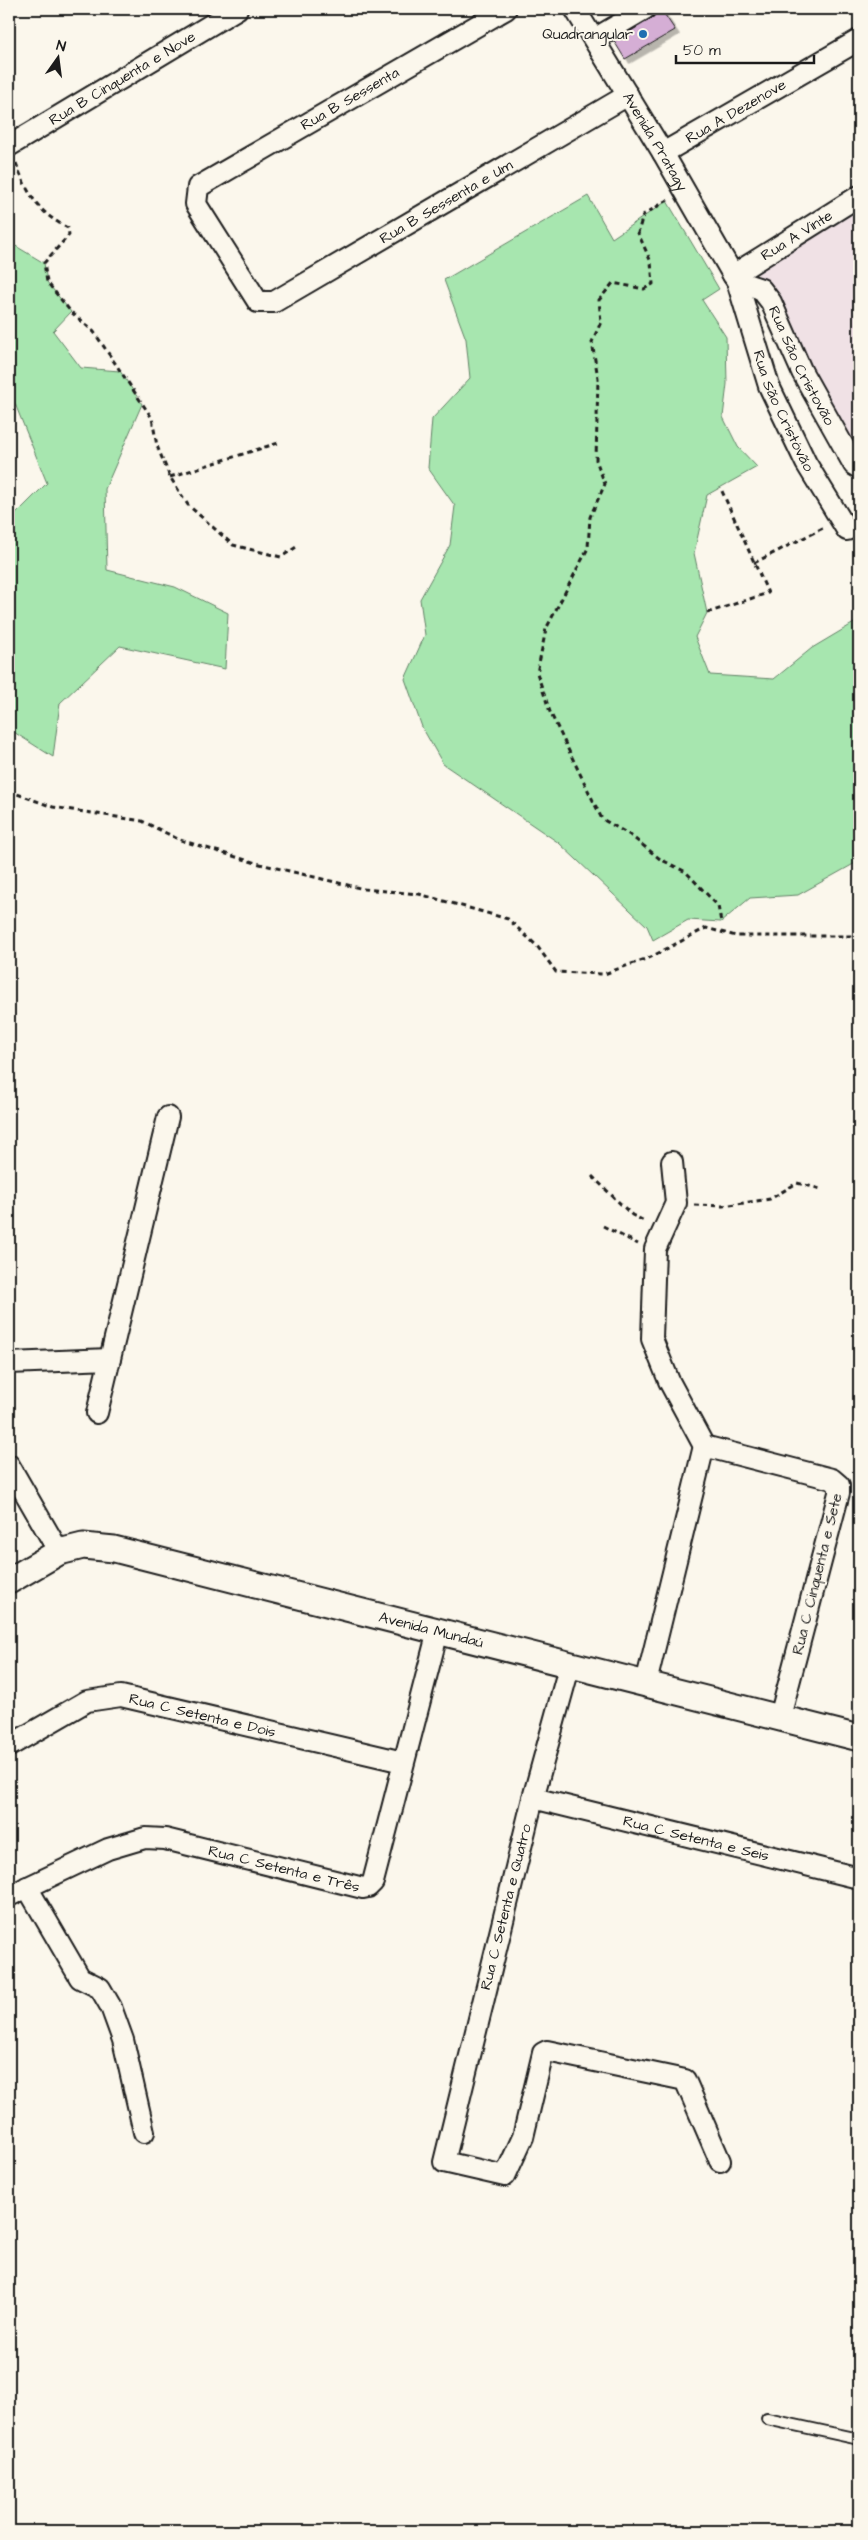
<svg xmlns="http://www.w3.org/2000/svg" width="868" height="2540" font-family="'Architects Daughter',sans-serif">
  <defs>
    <filter id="shadow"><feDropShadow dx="4.5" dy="4.5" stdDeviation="0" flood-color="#0004"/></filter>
  </defs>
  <rect width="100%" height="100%" fill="#fbf7ec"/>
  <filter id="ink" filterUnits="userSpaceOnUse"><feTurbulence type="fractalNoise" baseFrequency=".02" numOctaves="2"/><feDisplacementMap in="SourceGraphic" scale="10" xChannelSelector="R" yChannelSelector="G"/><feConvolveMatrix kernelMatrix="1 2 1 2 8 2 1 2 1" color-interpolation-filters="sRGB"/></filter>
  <g filter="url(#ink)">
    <!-- built -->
    <polygon fill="#f0e1e5" points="859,207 859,449 857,450 755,270"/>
    <!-- green -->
    <g fill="#a7e6af" stroke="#628166">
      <polygon points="588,196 612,238 667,201 719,289 702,300 726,337 727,384 723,417 738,447 757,467 707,495 694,553 707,613 695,637 710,675 774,679 812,648 859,620 859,861 798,895 750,898 721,922 688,920 653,940 647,926 559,843 443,764 422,727 405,679 425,635 420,599 450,545 455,506 428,468 432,419 470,378 466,339 444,280"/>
      <polygon points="9,242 44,263 47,282 71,312 53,331 81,368 120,371 142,404 105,489 107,570 175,587 228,613 225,669 120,646 60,703 53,757 9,729 9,521 47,483 9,389"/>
    </g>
    <!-- building -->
    <polygon fill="#d5aed5" stroke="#1c1c1c" filter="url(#shadow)" points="661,9 675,30 625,59 614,41 651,19"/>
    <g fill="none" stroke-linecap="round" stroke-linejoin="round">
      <!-- service casing -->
      <g stroke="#1c1c1c" stroke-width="14">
        <polyline id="service" points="767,2419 859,2439"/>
      </g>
      <!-- minor casing -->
      <g stroke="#1c1c1c" stroke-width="24">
        <g id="minor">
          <path id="s1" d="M506,9L198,187L196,204L258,302H274L628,95"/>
          <path id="s2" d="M575,9L663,153L733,275L737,281L761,289L771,302L802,372L854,465L859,468"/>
          <polyline points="594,39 645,9"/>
          <path id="s3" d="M9,146L237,9"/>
          <path id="s4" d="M663,153L859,40"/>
          <path id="s5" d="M733,275L859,196"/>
          <path id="s6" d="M737,281L769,386L806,463L847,530"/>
          <polyline points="672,1162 676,1203 655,1249 652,1339 669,1381 704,1446"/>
          <polyline points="9,1363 110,1359"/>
          <polyline points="97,1413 168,1117"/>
          <polyline points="9,1465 59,1552"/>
          <polyline points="570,1664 533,1798 444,2162 505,2176 523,2137 543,2053 547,2051 685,2080 720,2161"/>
          <polyline points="646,1683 704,1446 832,1479 839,1485 839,1493 780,1717"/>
          <path id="s7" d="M9,1746L87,1701L121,1696L403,1762"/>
          <path id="s8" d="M533,1798L859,1878"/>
          <polyline points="27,1887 80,1978 100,1988 111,2007 123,2040 144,2132"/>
          <path id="s9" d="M9,1896L108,1849L145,1838L165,1839L363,1888L368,1887L373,1882L438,1631"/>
        </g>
      </g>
      <!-- tertiary casing -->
      <g stroke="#1c1c1c" stroke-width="29">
        <g id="tertiary">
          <path id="s10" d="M9,1581L59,1552L83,1546L114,1549L859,1738"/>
        </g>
      </g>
      <!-- path -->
      <g stroke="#1c1c1c" stroke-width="3" stroke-dasharray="5 4" stroke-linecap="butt">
        <path d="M16,163C27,193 38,213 68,228L69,235L44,263L47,282L71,312L94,332L152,418L157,446L170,477L188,505L233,545L281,557L298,546"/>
        <polyline points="668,200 643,215 638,233 651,262 653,284 644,289 613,283 599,300 601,322 592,342 598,378 596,460 605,484 590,517 588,548 546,629 537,673 550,712 602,819 630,835 660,859 686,872 718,906 721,922"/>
        <polyline points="170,477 278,443"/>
        <polyline points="754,563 825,527"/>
        <polyline points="707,613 768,593 721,489"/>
        <polyline points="9,791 53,807 142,821 180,840 256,863 364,889 419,894 508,919 537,946 556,972 604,974 651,957 706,928 736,936 859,936"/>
        <polyline points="592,1176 632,1215 646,1222"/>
        <polyline points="694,1205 723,1206 770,1199 797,1183 821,1189"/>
        <polyline points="603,1226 638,1244"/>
      </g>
      <!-- service -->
      <use href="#service" stroke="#fbf7ec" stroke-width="10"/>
      <!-- minor -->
      <use href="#minor" stroke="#fbf7ec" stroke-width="20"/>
      <!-- tertiary -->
      <use href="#tertiary" stroke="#fbf7ec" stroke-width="25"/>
    </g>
  </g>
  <!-- markers -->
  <circle fill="#1f6fb2" stroke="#fbf7ec" stroke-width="2" cx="643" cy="34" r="5"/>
  <g text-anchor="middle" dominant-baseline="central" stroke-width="4" stroke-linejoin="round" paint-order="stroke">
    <!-- poi labels -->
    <g font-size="15" fill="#1c1c1c" stroke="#fbf7ec" text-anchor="end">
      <text x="633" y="34">Quadrangular</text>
    </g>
    <!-- street labels -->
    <g font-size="15" fill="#1c1c1c" stroke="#fbf7ec">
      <text stroke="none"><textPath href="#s3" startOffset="132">Rua B Cinquenta e Nove</textPath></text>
      <text transform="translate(350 99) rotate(-30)">Rua B Sessenta</text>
      <text stroke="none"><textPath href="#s4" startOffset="84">Rua A Dezenove</textPath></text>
      <text stroke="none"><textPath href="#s2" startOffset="155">Avenida Pratagy</textPath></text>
      <text stroke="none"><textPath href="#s1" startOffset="704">Rua B Sessenta e Um</textPath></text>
      <text stroke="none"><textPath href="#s5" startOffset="75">Rua A Vinte</textPath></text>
      <text stroke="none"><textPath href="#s2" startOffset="429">Rua São Cristovão</textPath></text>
      <text stroke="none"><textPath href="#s6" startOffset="138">Rua São Cristóvão</textPath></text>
      <text transform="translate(817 1574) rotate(-76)">Rua C Cinquenta e Sete</text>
      <text stroke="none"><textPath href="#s10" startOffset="441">Avenida Mundaú</textPath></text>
      <text stroke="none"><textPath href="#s7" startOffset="208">Rua C Setenta e Dois</textPath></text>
      <text stroke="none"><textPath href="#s8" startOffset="168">Rua C Setenta e Seis</textPath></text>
      <text stroke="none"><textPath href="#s9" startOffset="291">Rua C Setenta e Três</textPath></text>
      <text transform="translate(506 1907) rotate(-76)">Rua C Setenta e Quatro</text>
    </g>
  </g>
  <!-- margin -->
  <rect width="868" height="2540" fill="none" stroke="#fbf7ec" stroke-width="30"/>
  <rect x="15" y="15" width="838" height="2510" fill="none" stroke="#1c1c1c" stroke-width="2" filter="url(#ink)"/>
  <!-- north arrow -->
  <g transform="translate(58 58) rotate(14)" stroke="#fbf7ec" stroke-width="4" paint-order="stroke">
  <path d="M0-4L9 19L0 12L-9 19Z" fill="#1c1c1c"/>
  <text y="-8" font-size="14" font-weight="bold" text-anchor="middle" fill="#1c1c1c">N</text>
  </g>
  <!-- scale -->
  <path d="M676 55v8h138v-8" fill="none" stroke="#1c1c1c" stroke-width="2.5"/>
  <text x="683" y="55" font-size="15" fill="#1c1c1c" stroke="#fbf7ec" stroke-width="4" paint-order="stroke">50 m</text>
</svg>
